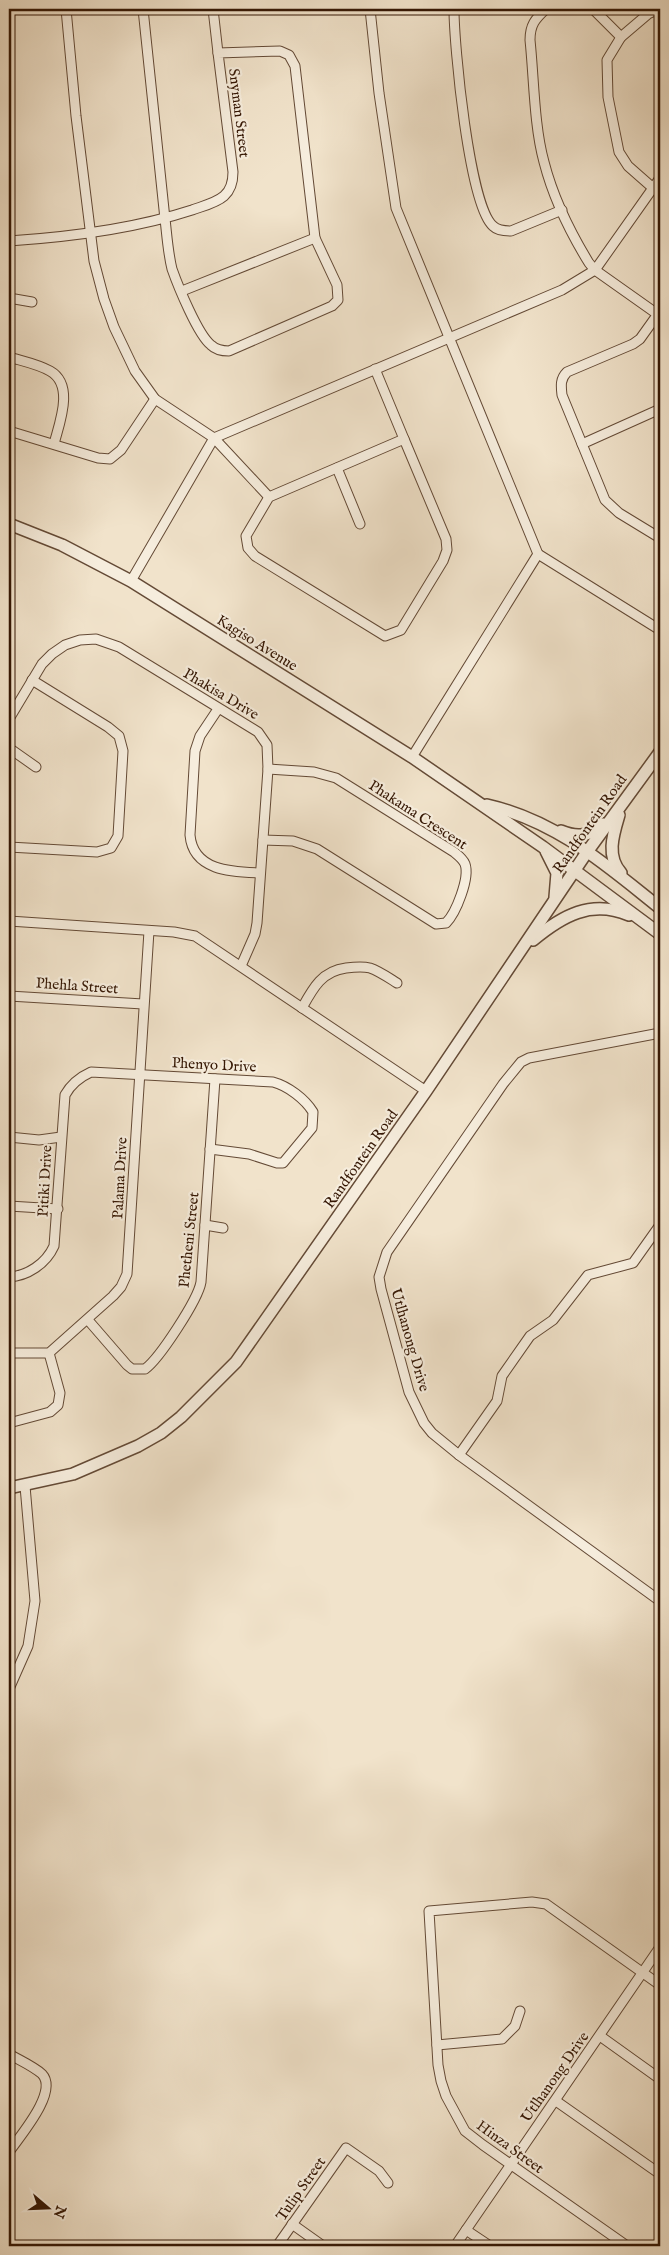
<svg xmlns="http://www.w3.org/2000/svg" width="669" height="2255" font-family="'IM FELL English',serif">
  <rect width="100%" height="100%" fill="#f1e3cb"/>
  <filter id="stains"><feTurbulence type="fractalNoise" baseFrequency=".004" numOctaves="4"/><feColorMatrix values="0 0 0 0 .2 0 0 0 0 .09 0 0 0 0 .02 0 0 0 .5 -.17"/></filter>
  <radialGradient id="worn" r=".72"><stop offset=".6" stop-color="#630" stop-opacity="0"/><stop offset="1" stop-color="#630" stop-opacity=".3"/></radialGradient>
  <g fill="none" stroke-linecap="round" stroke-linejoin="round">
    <!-- minor casing -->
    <g stroke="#644a36" stroke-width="11">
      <g id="minor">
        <polyline points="66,9 76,116 94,261 104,299 114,327 135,371 155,399 214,438 269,497"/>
        <polyline points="213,9 218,53"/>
        <polyline points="370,9 379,93 396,208 538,554 412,757"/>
        <path d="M454,9C454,45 469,205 493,226C497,230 505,231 511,231L562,210"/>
        <path d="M546,9C535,19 530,25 530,40C534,78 534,126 544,162C553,197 570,232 589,263L595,270L660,316"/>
        <polyline points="593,9 621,37"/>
        <polyline points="653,188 628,166 619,152 608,97 607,60 621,37 648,14 659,9"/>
        <path d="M9,241C70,237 134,229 192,210C203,206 216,203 224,196C231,190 233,181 233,172L218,53L280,51L289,55L295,66L315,238L337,285L338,300L332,306L229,351C222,351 216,350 211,345C198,335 178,286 172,269C168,253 167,236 165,219L143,9"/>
        <polyline points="182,291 315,238"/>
        <polyline points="9,298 32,302"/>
        <path d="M660,311L640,339L633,344L567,372C560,379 561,386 562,395L605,500L619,513L660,538"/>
        <path d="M9,357C22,361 38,364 50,371C75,385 59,424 54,444"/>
        <polyline points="375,369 404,439"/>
        <polyline points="9,431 98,458 110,459 121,450 155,399"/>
        <polygon points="404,439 446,539 447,550 443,561 401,630 385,636 255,556 248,548 246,536 269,497"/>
        <polyline points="582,444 660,409"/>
        <polyline points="337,468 360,524"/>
        <polyline points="538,554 660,630"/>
        <polyline points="131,581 214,438 562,290 595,270 660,178"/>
        <path d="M218,709L200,736L195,751L190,835C193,871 232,872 260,873"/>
        <polyline points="9,719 42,664 52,654 65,645 80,640 96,639 119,647 258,732 267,745 268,769 257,923 255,934 241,966"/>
        <polyline points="9,748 36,767"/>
        <path d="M263,840L293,841L317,849L436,924L446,923C456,913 470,878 465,864C463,859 459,856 454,852L336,778L314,772L268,769"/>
        <polyline points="9,847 97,852 111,848 118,836 123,751 119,736 108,727 32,680"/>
        <polyline points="9,921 174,932 195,936 426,1091"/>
        <polyline points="9,996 143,1004"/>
        <path d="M302,1008C313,988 322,971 346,968C354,967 362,966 370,968C379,971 389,978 397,983"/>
        <polyline points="660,1033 529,1058 521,1062 503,1084 387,1252 379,1277 381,1289 409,1392 424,1423 432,1433 459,1455 660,1601"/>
        <polyline points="9,1137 39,1140 61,1137"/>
        <polyline points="9,1206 58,1209"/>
        <polyline points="205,1225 223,1228"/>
        <path d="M9,1277C27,1276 46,1264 54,1246L65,1095C71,1084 80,1077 91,1072L273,1082C288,1086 305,1099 313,1112L312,1128L283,1163H277L249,1154L210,1149"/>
        <path d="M88,1320L127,1365L132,1369H145C159,1359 198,1300 201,1282L215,1079"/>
        <polyline points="9,1353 49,1353 113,1296 121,1287 127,1274 149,931"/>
        <polyline points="9,1423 50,1412 58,1405 60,1393 49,1353"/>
        <polyline points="459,1455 497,1401 502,1376 530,1336 553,1320 588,1275 633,1263 660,1225"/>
        <polyline points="9,1689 28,1646 35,1601 25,1486"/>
        <polyline points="600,2036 660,2079"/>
        <polyline points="437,2045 502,2039 515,2026 520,2011"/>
        <path d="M9,2054C19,2060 33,2066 42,2074C59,2092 19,2137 9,2152"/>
        <polyline points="556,2101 660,2174"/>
        <polyline points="292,2224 323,2246"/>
        <polyline points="466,2230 490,2246"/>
        <polyline points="277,2246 346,2148 379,2171 388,2183"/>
        <polyline points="455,2246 660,1947"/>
        <polyline points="627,2246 483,2145 465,2131 446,2096 441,2081 438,2065 429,1911 532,1902 546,1904 660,1985"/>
      </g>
    </g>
    <!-- tertiary casing -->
    <g stroke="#644a36" stroke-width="14">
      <g id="tertiary">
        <polyline points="9,524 62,545 131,581 412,757 543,847 660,934"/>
        <path d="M487,805C557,821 606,865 660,908"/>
        <path d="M619,815C613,835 606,856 621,873"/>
        <path d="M561,831C578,838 589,836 603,824"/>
        <polyline points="546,851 557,873 555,897"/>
        <path d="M533,940C562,916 591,899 629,915"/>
        <polyline points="9,1488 73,1474 138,1446 161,1433 181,1417 236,1362 426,1091 587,852 660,752"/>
      </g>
    </g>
    <!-- minor -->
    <use href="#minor" stroke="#f6eddd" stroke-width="9"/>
    <!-- tertiary -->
    <use href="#tertiary" stroke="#f6eddd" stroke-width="11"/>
  </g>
  <g text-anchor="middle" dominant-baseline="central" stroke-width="4.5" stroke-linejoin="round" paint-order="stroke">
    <!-- street labels -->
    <g font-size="15" fill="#351704" stroke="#f6eddd">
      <text transform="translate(239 113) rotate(83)">Snyman Street</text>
      <text transform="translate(257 643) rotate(32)">Kagiso Avenue</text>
      <text transform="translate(221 694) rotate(31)">Phakisa Drive</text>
      <text transform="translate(418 815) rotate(33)">Phakama Crescent</text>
      <text transform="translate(590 824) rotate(-55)">Randfontein Road</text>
      <text transform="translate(77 986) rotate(4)">Phehla Street</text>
      <text transform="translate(214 1065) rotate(3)">Phenyo Drive</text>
      <text transform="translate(361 1159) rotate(-55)">Randfontein Road</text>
      <text transform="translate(120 1178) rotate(-87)">Palama Drive</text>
      <text transform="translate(45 1181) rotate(-87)">Pitiki Drive</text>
      <text transform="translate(189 1240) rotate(-84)">Phetheni Street</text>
      <text transform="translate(410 1340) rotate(74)">Utlhanong Drive</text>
      <text transform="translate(555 2077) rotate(-55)">Utlhanong Drive</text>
      <text transform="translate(510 2147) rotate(36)">Hinza Street</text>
      <text transform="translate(301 2189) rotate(-55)">Tulip Street</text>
    </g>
  </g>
  <!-- margin -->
  <rect width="669" height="2255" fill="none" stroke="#f1e3cb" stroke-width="30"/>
  <rect x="10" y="10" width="649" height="2235" fill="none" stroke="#351704" stroke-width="2.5"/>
  <rect x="15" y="15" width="639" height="2225" fill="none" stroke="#351704"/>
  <!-- north arrow -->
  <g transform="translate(48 2208) rotate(109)" stroke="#f6eddd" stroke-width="4" paint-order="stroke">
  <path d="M0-4L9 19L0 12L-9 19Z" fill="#351704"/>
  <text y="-8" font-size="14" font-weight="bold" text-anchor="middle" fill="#351704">N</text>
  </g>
  <rect width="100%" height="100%" filter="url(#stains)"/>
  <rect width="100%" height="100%" fill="url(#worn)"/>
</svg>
